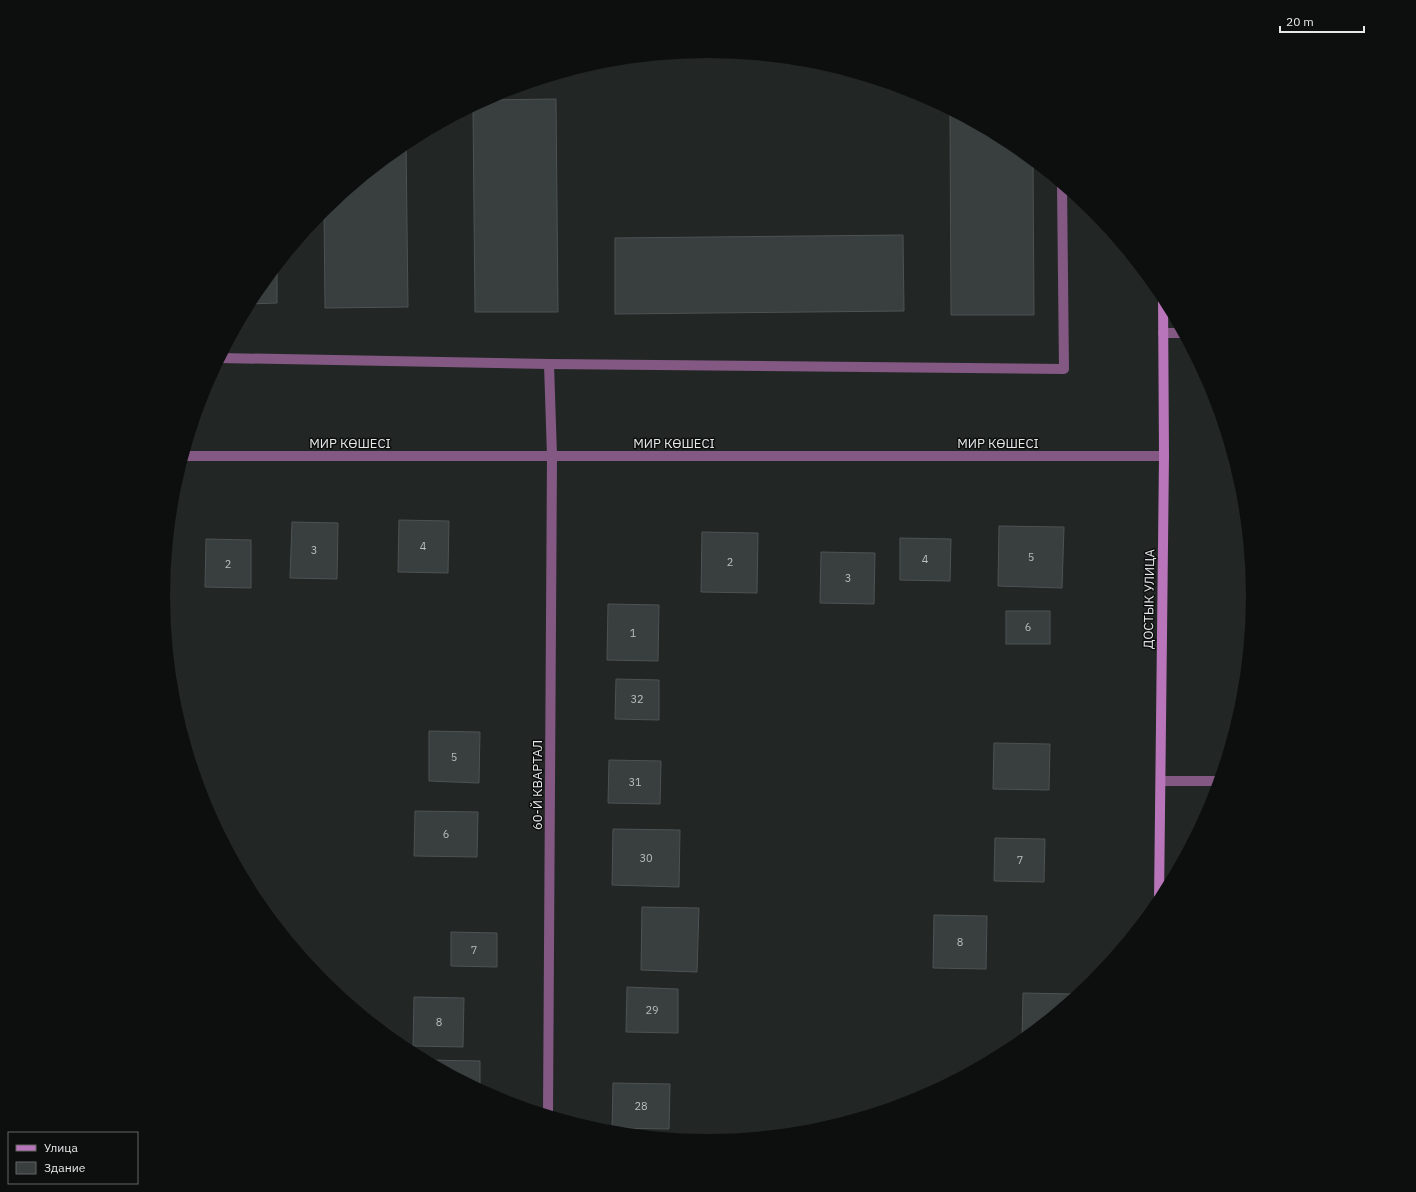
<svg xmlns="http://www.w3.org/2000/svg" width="1416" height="1192" font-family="'IBM Plex Sans',sans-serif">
  <rect width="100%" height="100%" fill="#222726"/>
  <!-- building -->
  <g fill="#393e3e" stroke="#4d5252">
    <polygon points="556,99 558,312 475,312 473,107 486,100"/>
    <polygon points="950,110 1011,143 1033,161 1034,315 951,315"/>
    <polygon points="406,142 408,307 325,308 324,209"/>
    <polygon points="903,235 904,311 615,314 615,238"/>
    <polygon points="277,267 277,303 249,304 255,293"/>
    <polygon points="399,520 449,521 448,573 398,572"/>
    <polygon points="292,522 338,523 337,579 290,578"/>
    <polygon points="999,526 1064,527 1062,588 998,586"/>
    <polygon points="702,532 758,533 757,593 701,592"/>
    <polygon points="900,538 951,539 950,581 900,580"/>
    <polygon points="206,539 251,540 251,588 205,587"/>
    <polygon points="821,552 875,553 874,604 820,603"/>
    <polygon points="608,604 659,605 658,661 607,660"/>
    <rect x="1006" y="611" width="44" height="33"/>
    <polygon points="616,679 659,680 659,720 615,719"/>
    <polygon points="429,731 480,732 479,783 429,781"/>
    <polygon points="994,743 1050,744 1049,790 993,789"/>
    <polygon points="609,760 661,761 660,804 608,803"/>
    <polygon points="415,811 478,812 477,857 414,856"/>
    <polygon points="613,829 680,830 679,887 612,885"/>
    <polygon points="995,838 1045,839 1044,882 994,881"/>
    <polygon points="642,907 699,908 697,972 641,970"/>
    <polygon points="934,915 987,916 986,969 933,968"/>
    <polygon points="451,932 497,933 497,967 451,966"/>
    <polygon points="627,987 678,989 678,1033 626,1032"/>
    <polygon points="1023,993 1072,994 1072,999 1022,1040"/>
    <polygon points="414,997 464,998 463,1047 413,1046"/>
    <polygon points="425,1060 480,1061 480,1089"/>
    <polygon points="613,1083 670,1084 669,1129 612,1128"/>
  </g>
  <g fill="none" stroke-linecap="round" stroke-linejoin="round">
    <!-- lane -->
    <g stroke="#835983" stroke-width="10">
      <polyline points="220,358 549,364 1064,369 1062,185"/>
      <polyline points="549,364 552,456"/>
    </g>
    <!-- street -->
    <g stroke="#835983" stroke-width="10">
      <polyline points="1163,333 1183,333"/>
      <polyline points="184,456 1164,456"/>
      <polyline points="1161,781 1219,781"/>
      <polyline points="548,1114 552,456"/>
    </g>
    <!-- secondary -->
    <polyline stroke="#b875b9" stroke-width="10" points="1159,901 1164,456 1163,296"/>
  </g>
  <g text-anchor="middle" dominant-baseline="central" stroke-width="3" stroke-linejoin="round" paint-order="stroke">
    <!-- number labels -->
    <g font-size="11" fill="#bbbebe">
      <text x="423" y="546">4</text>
      <text x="314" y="550">3</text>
      <text x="1031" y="557">5</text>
      <text x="925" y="559">4</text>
      <text x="730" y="562">2</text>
      <text x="228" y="564">2</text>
      <text x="848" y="578">3</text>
      <text x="1028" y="627">6</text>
      <text x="633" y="633">1</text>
      <text x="637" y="699">32</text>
      <text x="454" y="757">5</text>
      <text x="635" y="782">31</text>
      <text x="446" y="834">6</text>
      <text x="646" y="858">30</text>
      <text x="1020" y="860">7</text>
      <text x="960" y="942">8</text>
      <text x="474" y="950">7</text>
      <text x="652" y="1010">29</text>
      <text x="439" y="1022">8</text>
      <text x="641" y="1106">28</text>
    </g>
    <!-- street labels -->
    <g font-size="13" fill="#e6e9e9" stroke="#0d0f0f">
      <text x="350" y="443">МИР КӨШЕСІ</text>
      <text x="674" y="443">МИР КӨШЕСІ</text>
      <text x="998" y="443">МИР КӨШЕСІ</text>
      <text transform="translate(1149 599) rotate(-89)">ДОСТЫК УЛИЦА</text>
      <text transform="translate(537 785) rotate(-90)">60-Й КВАРТАЛ</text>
    </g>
  </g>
  <!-- crop -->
  <path d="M0 0H1416V1192H0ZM170 596a538 538 0 1 1 1076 0a538 538 0 1 1-1076 0Z" fill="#0d0f0f" fill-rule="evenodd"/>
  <!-- legend -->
  <rect x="8" y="1132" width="130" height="52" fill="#0d0f0f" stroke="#646666"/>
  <rect x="16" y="1145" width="20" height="6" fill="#b875b9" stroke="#646666"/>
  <text x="44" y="1152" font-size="12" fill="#e6e9e9">Улица</text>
  <rect x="16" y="1162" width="20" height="12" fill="#393e3e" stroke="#646666"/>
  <text x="44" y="1172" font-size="12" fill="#e6e9e9">Здание</text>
  <!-- scale -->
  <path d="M1280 26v6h84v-6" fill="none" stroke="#e6e9e9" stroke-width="2"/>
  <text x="1286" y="26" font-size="12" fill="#e6e9e9" stroke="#0d0f0f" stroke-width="3" paint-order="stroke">20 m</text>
</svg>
